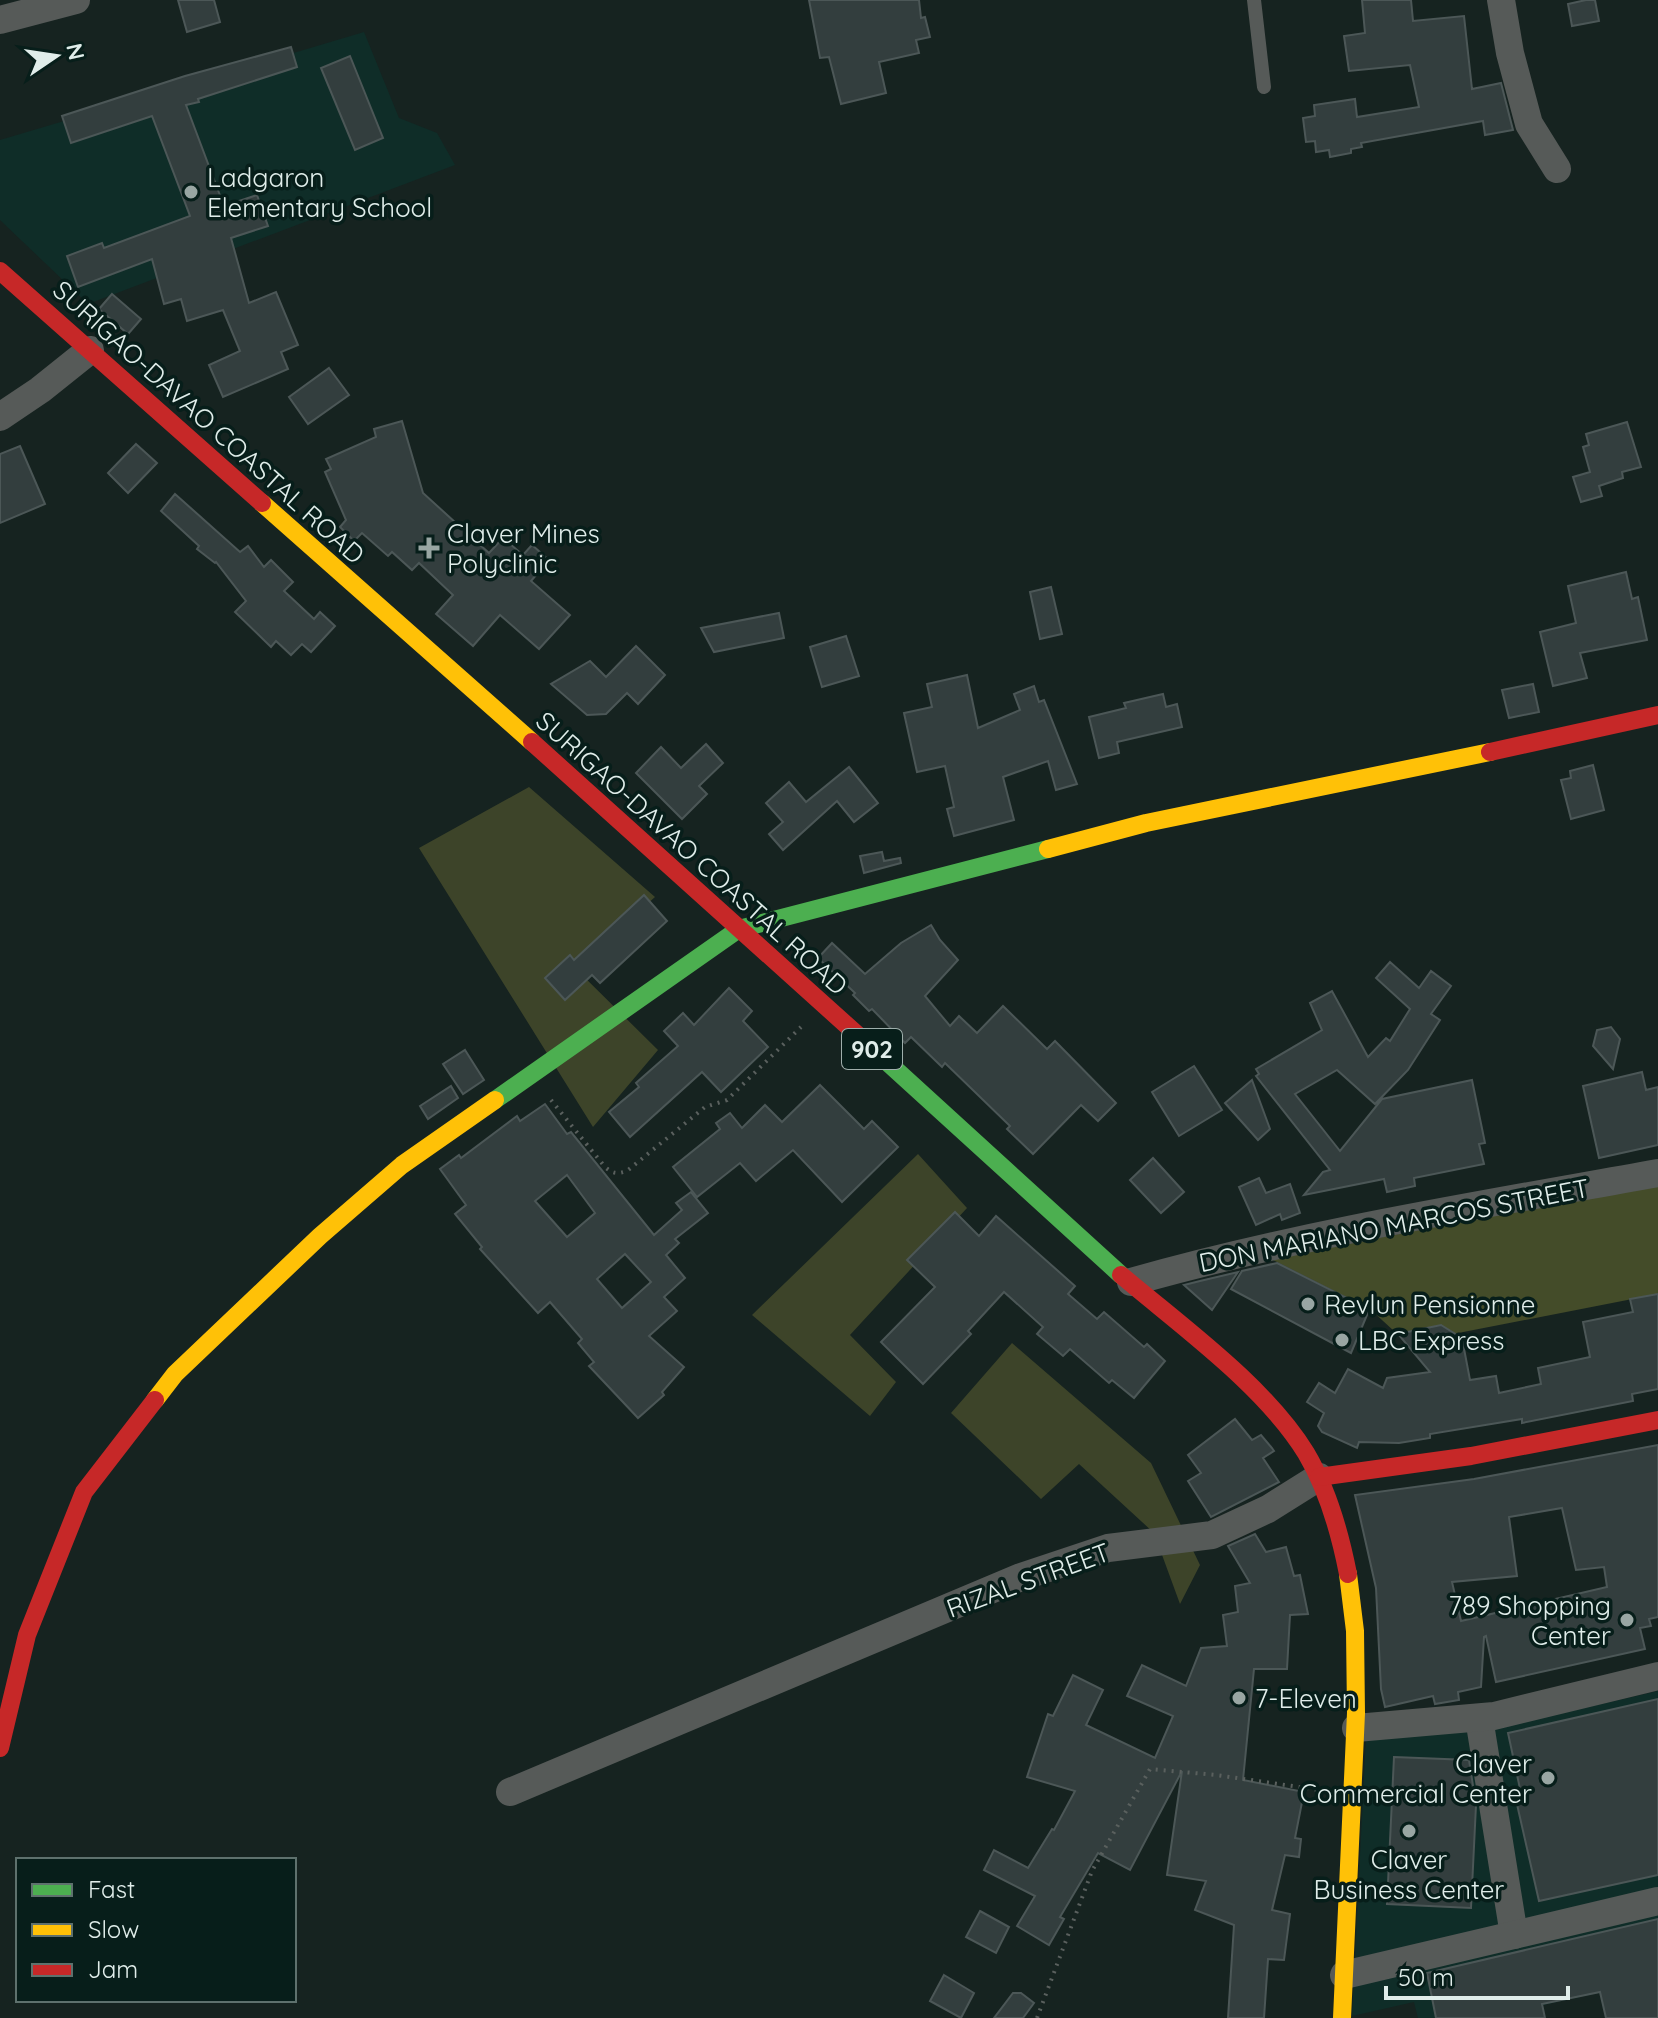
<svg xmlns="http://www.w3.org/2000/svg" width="1658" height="2018" font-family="Quicksand,sans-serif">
  <rect width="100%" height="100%" fill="#162320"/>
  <!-- built -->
  <g fill="#0f2d28">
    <polygon points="364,32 399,118 437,133 455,165 88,304 0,220 0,140"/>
    <polygon points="1658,1691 1658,1980 1484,2018 1418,2018 1414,2002 1352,2016 1366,1736 1488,1730"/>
  </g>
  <!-- green -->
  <g fill="#3d4429">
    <polygon points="529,787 655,897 575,968 658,1050 593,1127 419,848"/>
    <polygon points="918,1154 967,1208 850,1335 896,1382 870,1416 752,1315"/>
    <polygon points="1012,1343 1151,1463 1200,1565 1180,1604 1154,1533 1079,1464 1041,1499 951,1413"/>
  </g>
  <!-- forest -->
  <polygon fill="#444c29" points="1658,1183 1658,1294 1407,1343 1370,1309 1271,1259"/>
  <!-- building -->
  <g fill="#333e3e" stroke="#4c5757" stroke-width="2" fill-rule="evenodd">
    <polygon points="178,0 214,0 220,22 187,32"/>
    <polygon points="809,0 919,0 921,18 925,17 930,37 916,40 919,53 879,62 886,93 841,104 829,57 820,58"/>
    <polygon points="1362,0 1411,0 1413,21 1464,16 1472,89 1501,83 1513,130 1485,135 1483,121 1361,143 1362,147 1351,149 1351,153 1330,157 1329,150 1316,152 1315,141 1306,142 1303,118 1315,116 1314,105 1355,99 1357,117 1419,107 1410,65 1349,71 1344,36 1365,33"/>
    <polygon points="1586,0 1595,0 1599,21 1572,26 1568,4"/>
    <polygon points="291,47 297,67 198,99 199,102 186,105 224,206 257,195 268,226 231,238 249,303 276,292 298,345 281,352 288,369 223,397 209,365 240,351 223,310 187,321 181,299 164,304 152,259 78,287 67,256 102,243 104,248 190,216 152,116 71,143 62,116 185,76"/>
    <polygon points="350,56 383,138 355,150 321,68"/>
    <polygon points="112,294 141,319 128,334 99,309"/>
    <polygon points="329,368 349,395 308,424 289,397"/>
    <polygon points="402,421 423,493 489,553 503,538 523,555 532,545 549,560 531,581 570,615 539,649 500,615 473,646 436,614 453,595 419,563 412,570 392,552 388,556 362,533 354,541 340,527 346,520 325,472 331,469 326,459 376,437 374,429"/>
    <polygon points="1627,422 1641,467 1622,472 1623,478 1599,486 1602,496 1581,502 1573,477 1590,472 1583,447 1589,445 1586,434"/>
    <polygon points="136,444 157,463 128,493 108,473"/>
    <polygon points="20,446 45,504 0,523 0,454"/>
    <polygon points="175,494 240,552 248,546 264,567 271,560 293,582 284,591 314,619 320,612 335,626 311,652 302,644 291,655 276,641 271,647 235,612 246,601 216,562 215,563 197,549 199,546 161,511"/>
    <polygon points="1626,572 1632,599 1638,597 1647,640 1580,653 1587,678 1553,686 1540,632 1576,623 1568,586"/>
    <polygon points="1051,587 1062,634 1040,639 1030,592"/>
    <polygon points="779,613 784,638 714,652 701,628"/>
    <polygon points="846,636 859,676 822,687 810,647"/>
    <polygon points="636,646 665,675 638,704 627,693 606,714 587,715 551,684 590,661 606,677"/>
    <polygon points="967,675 978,728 1020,710 1014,694 1034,686 1039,702 1044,700 1077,784 1056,790 1048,761 1003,777 1014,820 954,836 947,809 954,807 945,766 917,772 904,713 932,707 927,684"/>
    <polygon points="1533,684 1539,712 1509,718 1502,690"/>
    <polygon points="1163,694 1166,707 1177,704 1182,727 1117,742 1119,753 1099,758 1089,717 1126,708 1124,703"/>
    <polygon points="706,744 723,763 699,786 707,794 682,819 636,773 661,747 681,768"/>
    <polygon points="1593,765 1604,810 1571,819 1561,780 1571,778 1570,771"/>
    <polygon points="849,767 878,803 854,822 837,801 783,850 769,834 783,822 766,803 789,782 806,802"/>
    <polygon points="882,852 884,861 900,858 901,863 864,873 860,856"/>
    <polygon points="644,895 667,921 600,983 592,975 565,1000 545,978 570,955 574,960"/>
    <polygon points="931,925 940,940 958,960 925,996 950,1026 959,1016 977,1033 1003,1006 1047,1049 1055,1041 1116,1103 1098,1121 1081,1105 1033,1154 1007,1129 1010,1126 945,1063 942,1067 911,1037 905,1043 872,1009 869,1011 853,995 855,993 818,958 832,943 865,974 901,943"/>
    <polygon points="1390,962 1419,988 1431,971 1451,986 1431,1014 1440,1020 1408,1070 1375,1104 1337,1070 1295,1094 1340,1151 1382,1099 1472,1080 1485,1143 1479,1144 1484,1164 1414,1178 1415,1186 1387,1192 1384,1179 1304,1195 1323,1172 1330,1170 1256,1076 1259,1074 1256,1069 1322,1030 1310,1003 1332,991 1368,1057 1386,1038 1390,1041 1410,1009 1376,978"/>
    <polygon points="729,988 752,1011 743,1021 768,1047 721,1092 702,1072 630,1137 609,1112 639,1087 636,1083 678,1046 664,1031 683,1013 694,1025"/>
    <polygon points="1611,1027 1620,1039 1613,1069 1593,1046 1597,1030"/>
    <polygon points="465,1050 484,1080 463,1094 443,1064"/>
    <polygon points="1194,1066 1222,1110 1179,1136 1152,1092"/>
    <polygon points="1642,1072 1646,1090 1658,1087 1658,1145 1599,1158 1583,1086"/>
    <polygon points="1252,1080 1270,1129 1258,1140 1225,1103"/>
    <polygon points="820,1085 864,1129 872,1121 898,1147 842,1202 793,1150 756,1181 740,1163 697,1197 673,1167 720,1129 716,1123 730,1113 742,1128 765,1105 782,1122"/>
    <polygon points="451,1086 458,1098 428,1119 420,1106"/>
    <path d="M545,1104L567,1134L571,1132L654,1235L682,1210L676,1203L691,1192L708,1213L675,1239L679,1243L666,1255L685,1278L664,1297L677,1311L649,1336L684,1367L662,1392L664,1395L638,1418L589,1366L594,1362L578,1343L582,1339L550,1302L538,1313L480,1249L482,1247L455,1214L466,1205L440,1169L459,1155L461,1158L517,1116L520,1121ZM567,1175L595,1213L567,1237L535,1201ZM625,1254L651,1282L622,1308L597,1279Z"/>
    <polygon points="1153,1158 1184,1192 1161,1213 1130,1180"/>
    <polygon points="1259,1178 1266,1193 1290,1184 1300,1213 1282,1220 1280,1214 1256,1225 1239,1187"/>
    <polygon points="955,1212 979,1236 996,1216 1075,1286 1068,1294 1097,1319 1104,1312 1144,1347 1147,1344 1165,1361 1134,1398 1112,1380 1109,1383 1070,1349 1063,1356 1037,1334 1043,1327 1004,1292 968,1331 971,1334 923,1384 881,1342 935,1287 907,1260"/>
    <polygon points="1277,1263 1367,1308 1367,1315 1351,1353 1231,1289 1242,1271"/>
    <polygon points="1238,1272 1212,1310 1184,1285 1200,1281"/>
    <polygon points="1658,1294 1658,1389 1632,1394 1633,1401 1522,1423 1522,1419 1430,1434 1430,1438 1399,1443 1359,1442 1357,1448 1322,1432 1318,1426 1324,1413 1307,1402 1319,1383 1335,1393 1348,1369 1383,1388 1387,1378 1430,1372 1398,1334 1441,1325 1462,1338 1470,1380 1496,1376 1499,1393 1541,1384 1538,1368 1590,1357 1583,1322 1633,1312 1630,1299"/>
    <polygon points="1235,1419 1252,1440 1261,1435 1272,1448 1274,1451 1263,1458 1279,1482 1211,1517 1188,1481 1201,1473 1188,1455"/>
    <path d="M1658,1445V1617L1649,1619L1651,1626L1640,1628L1645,1649L1496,1682L1486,1636L1484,1637L1481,1687L1458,1692L1459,1700L1435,1704L1433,1696L1385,1707L1381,1689L1376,1588L1355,1495L1474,1479ZM1562,1508L1576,1570L1604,1567L1607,1587L1461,1621L1452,1582L1517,1576L1509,1517Z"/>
    <polygon points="1255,1534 1266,1552 1286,1547 1294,1576 1300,1575 1308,1614 1290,1615 1287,1669 1254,1669 1243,1780 1304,1792 1295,1838 1301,1839 1299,1857 1285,1855 1272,1910 1290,1914 1284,1960 1268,1959 1264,2018 1228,2018 1234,1925 1195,1910 1206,1881 1167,1875 1182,1771 1130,1870 1098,1853 1060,1917 1064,1919 1049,1945 1017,1926 1035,1896 984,1870 994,1850 1028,1868 1052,1829 1054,1830 1075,1791 1027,1777 1048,1714 1053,1716 1073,1675 1103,1690 1086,1725 1155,1758 1173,1716 1127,1696 1142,1665 1186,1686 1201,1648 1227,1646 1223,1615 1238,1612 1235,1586 1250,1583 1228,1546"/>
    <polygon points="1658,1699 1658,1875 1539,1901 1516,1800 1522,1798 1508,1733"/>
    <polygon points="1394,1757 1469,1760 1476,1805 1471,1908 1387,1904"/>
    <polygon points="980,1911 1009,1927 996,1953 966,1937"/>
    <polygon points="1658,1919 1658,2018 1606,2018 1600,1992 1542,2004 1545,2018 1436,2018 1427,1973"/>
    <polygon points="944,1975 974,1993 961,2018 930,2001"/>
    <polygon points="1013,1993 1021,1993 1034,2003 1023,2018 994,2018"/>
  </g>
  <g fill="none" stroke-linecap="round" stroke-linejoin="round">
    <!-- path -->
    <g stroke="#5a605e" stroke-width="4" stroke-dasharray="2 6" stroke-linecap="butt">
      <path d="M551,1100L605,1167C613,1174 617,1174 627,1171L705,1107L727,1100L801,1027"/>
      <polyline points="1037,2018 1092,1871 1150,1769 1216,1775 1320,1790"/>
    </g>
    <!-- lane -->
    <polyline stroke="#565a58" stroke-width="14" points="1254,0 1264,87"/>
    <!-- street -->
    <g stroke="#565a58" stroke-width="28">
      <polyline points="1501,0 1510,53 1529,124 1557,169"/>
      <polyline points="0,20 76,0"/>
      <polyline points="0,417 40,390 90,350"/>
      <path d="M1131,1282C1304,1233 1481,1205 1658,1173"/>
      <polyline points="1479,1718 1514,1935"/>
      <polyline points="1356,1728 1494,1716 1658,1676"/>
      <polyline points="510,1792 1021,1577 1108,1548 1212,1535 1268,1509 1319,1477"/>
      <polyline points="1344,1975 1658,1901"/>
    </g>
    <!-- fast -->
    <g stroke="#4caf50" stroke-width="18">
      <polyline points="862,1039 1121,1275"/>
      <polyline points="495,1100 739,929 1048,849"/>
    </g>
    <!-- slow -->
    <g stroke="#ffc107" stroke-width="18">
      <polyline points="262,503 532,742"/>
      <polyline points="1048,849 1146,823 1490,752"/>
      <polyline points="155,1400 175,1374 320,1236 402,1165 495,1100"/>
      <polyline points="1342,2018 1356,1713 1355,1631 1348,1574"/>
    </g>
    <!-- jam -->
    <g stroke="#c62828" stroke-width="18">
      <polyline points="0,271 262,503"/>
      <polyline points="532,742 862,1039"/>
      <polyline points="1490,752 1658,715"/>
      <path d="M1121,1275C1181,1326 1265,1386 1306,1453C1328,1490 1340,1533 1348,1574"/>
      <polyline points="1319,1477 1471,1456 1658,1420"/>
      <polyline points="0,1748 27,1635 84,1492 155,1400"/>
    </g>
  </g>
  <!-- markers -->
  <g fill="#99a6a3" stroke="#071e1a" stroke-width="3">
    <circle cx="191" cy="192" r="8"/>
    <path d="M425 536h8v8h8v8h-8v8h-8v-8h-8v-8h8z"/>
    <circle cx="1308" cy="1304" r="8"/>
    <circle cx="1342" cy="1340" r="8"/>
    <circle cx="1627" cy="1620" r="8"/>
    <circle cx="1239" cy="1698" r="8"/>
    <circle cx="1548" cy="1778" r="8"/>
    <circle cx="1409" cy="1831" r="8"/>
  </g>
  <g text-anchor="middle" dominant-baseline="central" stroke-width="7" stroke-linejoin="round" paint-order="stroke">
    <!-- shield labels -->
    <rect fill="#071e1a" stroke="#9fafac" stroke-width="2" x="842" y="1029" width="60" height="40" rx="6"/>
    <g font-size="24" font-weight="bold" fill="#e0edea">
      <text x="872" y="1049">902</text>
    </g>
    <!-- poi labels -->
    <g font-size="26" fill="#e0edea" stroke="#071e1a" text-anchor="start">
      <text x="207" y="177">Ladgaron<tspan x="207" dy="30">Elementary School</tspan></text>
      <text x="447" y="533">Claver Mines<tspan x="447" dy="30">Polyclinic</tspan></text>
      <text x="1324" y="1304">Revlun Pensionne</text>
      <text x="1358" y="1340">LBC Express</text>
      <text x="1611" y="1605" text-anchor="end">789 Shopping<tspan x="1611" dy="30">Center</tspan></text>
      <text x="1255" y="1698">7-Eleven</text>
      <text x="1532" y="1763" text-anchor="end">Claver<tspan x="1532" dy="30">Commercial Center</tspan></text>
      <text x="1409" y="1859" text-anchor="middle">Claver<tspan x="1409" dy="30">Business Center</tspan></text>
    </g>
    <!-- street labels -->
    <g font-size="26" fill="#e0edea" stroke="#071e1a">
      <text transform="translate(209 422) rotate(42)">SURIGAO-DAVAO COASTAL ROAD</text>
      <text transform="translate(692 853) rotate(42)">SURIGAO-DAVAO COASTAL ROAD</text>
      <text transform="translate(1394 1225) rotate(-11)">DON MARIANO MARCOS STREET</text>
      <text transform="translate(1028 1580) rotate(-20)">RIZAL STREET</text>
    </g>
  </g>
  <!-- legend -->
  <rect x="16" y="1858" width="280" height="144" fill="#071e1a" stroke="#5e716d" stroke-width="2"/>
  <rect x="32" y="1884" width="40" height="12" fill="#4caf50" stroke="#5e716d" stroke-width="2"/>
  <text x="88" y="1898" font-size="24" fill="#e0edea">Fast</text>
  <rect x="32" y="1924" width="40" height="12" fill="#ffc107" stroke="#5e716d" stroke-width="2"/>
  <text x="88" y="1938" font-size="24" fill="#e0edea">Slow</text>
  <rect x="32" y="1964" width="40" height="12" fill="#c62828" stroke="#5e716d" stroke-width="2"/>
  <text x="88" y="1978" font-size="24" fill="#e0edea">Jam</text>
  <!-- north arrow -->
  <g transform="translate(56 56) rotate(77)" stroke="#071e1a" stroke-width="6" paint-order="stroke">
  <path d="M0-6L14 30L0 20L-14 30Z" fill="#e0edea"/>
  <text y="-12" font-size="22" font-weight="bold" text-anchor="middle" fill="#e0edea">N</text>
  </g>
  <!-- scale -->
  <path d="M1386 1986v12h182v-12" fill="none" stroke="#e0edea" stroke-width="4"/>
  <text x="1398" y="1986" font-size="24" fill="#e0edea" stroke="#071e1a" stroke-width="6" paint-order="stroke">50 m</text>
</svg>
